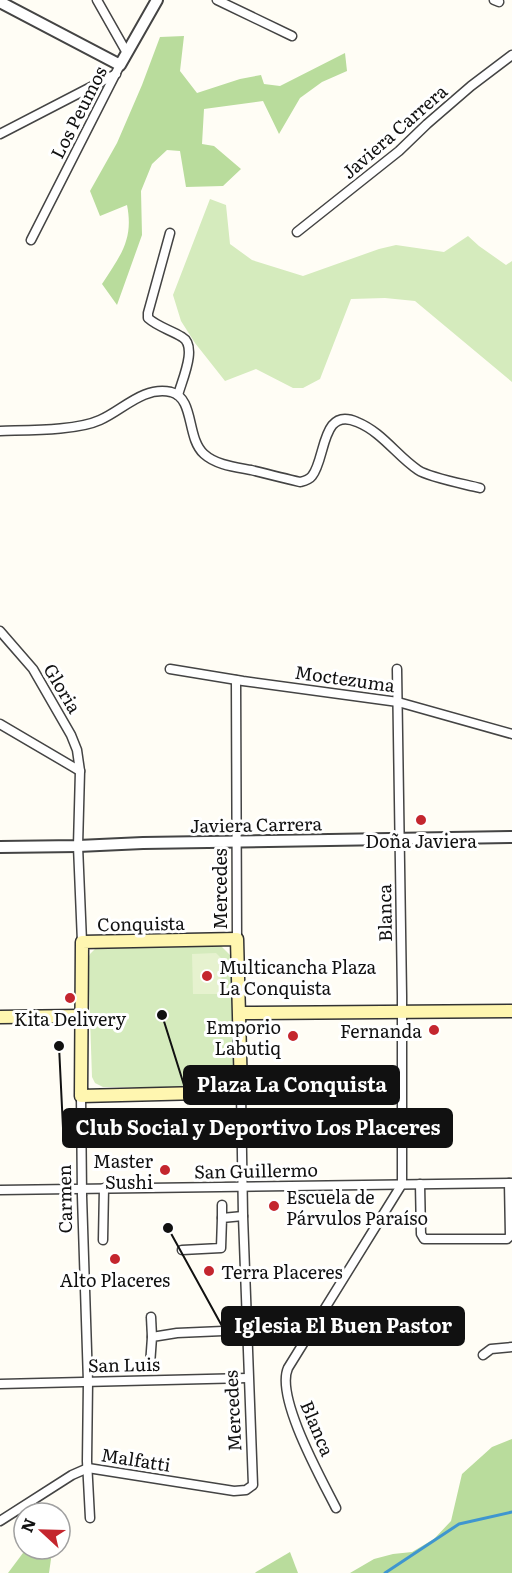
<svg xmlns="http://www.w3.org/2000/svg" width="512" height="1573" font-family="Literata,serif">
  <rect width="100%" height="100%" fill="#fffdf5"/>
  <!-- green -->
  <g fill="#d5ebbd">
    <polygon points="210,199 226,205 230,244 252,260 303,276 379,249 396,245 444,252 468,236 479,246 506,265 512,261 512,382 415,301 385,298 351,299 320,379 303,388 293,388 256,369 225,381 195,343 181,321 173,295"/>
    <polygon points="219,944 232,957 235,1071 231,1081 222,1087 103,1087 95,1083 92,1077 88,959 90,954 98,946"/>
  </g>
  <!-- forest -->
  <g fill="#b9dc9c">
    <path d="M184,36L180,71L197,93L240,79L261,75L264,84L280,86L345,53L347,71L322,82L300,98L279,134L263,101L204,109L202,144L214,146L241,169L223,186L186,187L180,151L167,150L152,164L141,191L142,235L117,305L102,284C120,256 134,240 127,205L100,216L90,191L117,143L142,85L160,37Z"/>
    <polygon points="512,1439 512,1573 350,1573 374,1559 393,1554 412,1552 434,1539 451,1521 462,1474 492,1447"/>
    <polygon points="26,1549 49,1549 51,1559 49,1573 8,1573"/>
    <polygon points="290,1552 298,1573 255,1573 256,1572"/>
  </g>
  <!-- pitch -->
  <polygon fill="#e6f2cf" points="216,953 221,958 222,994 193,994 192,954"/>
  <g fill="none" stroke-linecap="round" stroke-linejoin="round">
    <!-- stream -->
    <polyline stroke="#3f96cf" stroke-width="3" points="385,1573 459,1524 512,1512"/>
    <!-- minor casing -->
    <g stroke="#444" stroke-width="11">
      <g id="minor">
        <polyline points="97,0 127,53"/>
        <polyline points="217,0 292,36"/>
        <polyline points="494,0 499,2"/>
        <polyline points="0,134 116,74"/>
        <polyline points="297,232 399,151 427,124 471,86 512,55"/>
        <path d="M170,233L148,313V318C158,327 171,330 182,337C198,346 182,380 178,395"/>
        <polyline points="31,240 120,65"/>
        <path d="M0,431C27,430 76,431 100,420C123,410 143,386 171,392C195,398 186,438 204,454C216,465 235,467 251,470C267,474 283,478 300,482C304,481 309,480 312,476C326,459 321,406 357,422C382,432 397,456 418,470C430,478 465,484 480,488"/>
        <polyline points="0,631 33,669 71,735 77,750 80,771 78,846 82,942"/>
        <polyline points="170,669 243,681 398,702 512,734"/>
        <polyline points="236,680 237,939"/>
        <polyline points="0,724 80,771"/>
        <polyline points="81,1096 82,1196 88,1382 87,1461 90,1518"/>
        <polyline points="420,1184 421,1234 424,1239 507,1239 510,1236 509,1183"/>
        <polyline points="0,1190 512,1183"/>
        <polyline points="222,1205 222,1218"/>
        <polyline points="103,1240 104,1188"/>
        <polyline points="182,1250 221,1248 222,1218 243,1216"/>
        <polyline points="151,1317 152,1337"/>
        <polyline points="483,1355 491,1349 512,1347"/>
        <polyline points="150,1365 152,1337 177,1333 246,1330"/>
        <polyline points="0,1384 248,1378"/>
        <path d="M336,1508C322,1480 275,1397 288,1368L402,1184V996L397,669"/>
        <polyline points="0,1521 72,1475 88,1468 234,1491 246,1490 253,1485 243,1216 241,1092"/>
      </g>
    </g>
    <!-- tertiary casing -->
    <g stroke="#444" stroke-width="14">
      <g id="tertiary">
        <polyline points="0,2 120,65 157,0"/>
        <polyline points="0,847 78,846 143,843 512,837"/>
      </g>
    </g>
    <!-- secondary casing -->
    <g stroke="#333" stroke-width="15">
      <g id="secondary">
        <polygon points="237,939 241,1092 81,1096 82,942"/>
        <polyline points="240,1013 512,1011"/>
        <polyline points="0,1017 82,1016"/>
      </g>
    </g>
    <!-- minor -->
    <use href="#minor" stroke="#fff" stroke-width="8"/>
    <!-- tertiary -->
    <use href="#tertiary" stroke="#fff" stroke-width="10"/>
    <!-- secondary -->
    <use href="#secondary" stroke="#fff6b0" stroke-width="12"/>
  </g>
  <!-- markers -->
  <g fill="#c4262e" stroke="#fff" stroke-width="2">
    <circle cx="421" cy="820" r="6"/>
    <circle cx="207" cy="976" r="6"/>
    <circle cx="70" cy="998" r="6"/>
    <circle cx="434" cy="1030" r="6"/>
    <circle cx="293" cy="1036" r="6"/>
    <circle cx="165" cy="1170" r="6"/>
    <circle cx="274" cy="1206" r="6"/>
    <circle cx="115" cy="1259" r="6"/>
    <circle cx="209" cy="1271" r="6"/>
  </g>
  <g text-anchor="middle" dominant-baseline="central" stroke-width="6" stroke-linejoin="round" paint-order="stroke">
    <!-- street labels -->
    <g font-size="18" fill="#111" stroke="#fff">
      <text transform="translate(78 112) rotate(-63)">Los Peumos</text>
      <text transform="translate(394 131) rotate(-41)">Javiera Carrera</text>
      <text transform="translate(345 678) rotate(8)">Moctezuma</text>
      <text transform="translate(63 688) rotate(59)">Gloria</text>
      <text transform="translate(256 824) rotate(-1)">Javiera Carrera</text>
      <text transform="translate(219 889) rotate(-90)">Mercedes</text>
      <text transform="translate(384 913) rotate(-91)">Blanca</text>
      <text transform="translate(141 923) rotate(-1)">Conquista</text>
      <text transform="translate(256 1170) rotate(-1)">San Guillermo</text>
      <text transform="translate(64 1199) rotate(-91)">Carmen</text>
      <text transform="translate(124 1364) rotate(-1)">San Luis</text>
      <text transform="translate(232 1411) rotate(-93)">Mercedes</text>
      <text transform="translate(318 1428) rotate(67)">Blanca</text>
      <text transform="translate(136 1459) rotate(9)">Malfatti</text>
    </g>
    <!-- poi labels -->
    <g font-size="18" fill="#111" stroke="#fff">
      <text x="421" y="840">Doña Javiera</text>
      <text x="219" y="966" text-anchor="start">Multicancha Plaza<tspan x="219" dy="21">La Conquista</tspan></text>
      <text x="70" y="1018">Kita Delivery</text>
      <text x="281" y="1026" text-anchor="end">Emporio<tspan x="281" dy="21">Labutiq</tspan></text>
      <text x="422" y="1030" text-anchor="end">Fernanda</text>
      <text x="153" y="1160" text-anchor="end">Master<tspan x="153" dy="21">Sushi</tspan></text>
      <text x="286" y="1196" text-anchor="start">Escuela de<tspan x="286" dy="21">Párvulos Paraíso</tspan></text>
      <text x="221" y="1271" text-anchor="start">Terra Placeres</text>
      <text x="115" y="1279">Alto Placeres</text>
    </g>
  </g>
  <!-- callouts -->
  <path fill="none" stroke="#111" stroke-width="2" d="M162 1015L184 1085M59 1046L63 1128M168 1228L222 1326"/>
  <g fill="#111" stroke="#fff" stroke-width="2">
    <circle cx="162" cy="1015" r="6"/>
    <circle cx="59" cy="1046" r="6"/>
    <circle cx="168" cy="1228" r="6"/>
  </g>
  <g fill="#111" stroke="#111" stroke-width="2">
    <rect x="184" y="1066" width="215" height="38" rx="6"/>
    <rect x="63" y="1109" width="389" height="38" rx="6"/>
    <rect x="222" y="1307" width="242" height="38" rx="6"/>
  </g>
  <g font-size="20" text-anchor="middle" font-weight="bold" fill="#fff">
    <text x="292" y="1092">Plaza La Conquista</text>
    <text x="258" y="1135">Club Social y Deportivo Los Placeres</text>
    <text x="343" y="1333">Iglesia El Buen Pastor</text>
  </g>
  <!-- north arrow -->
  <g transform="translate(42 1531) rotate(292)"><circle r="28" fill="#ffffff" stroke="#a0a0a0" stroke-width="1.5"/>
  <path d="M0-4.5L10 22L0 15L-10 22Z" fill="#c4262e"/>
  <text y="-9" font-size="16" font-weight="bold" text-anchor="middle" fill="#111111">N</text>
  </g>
</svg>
